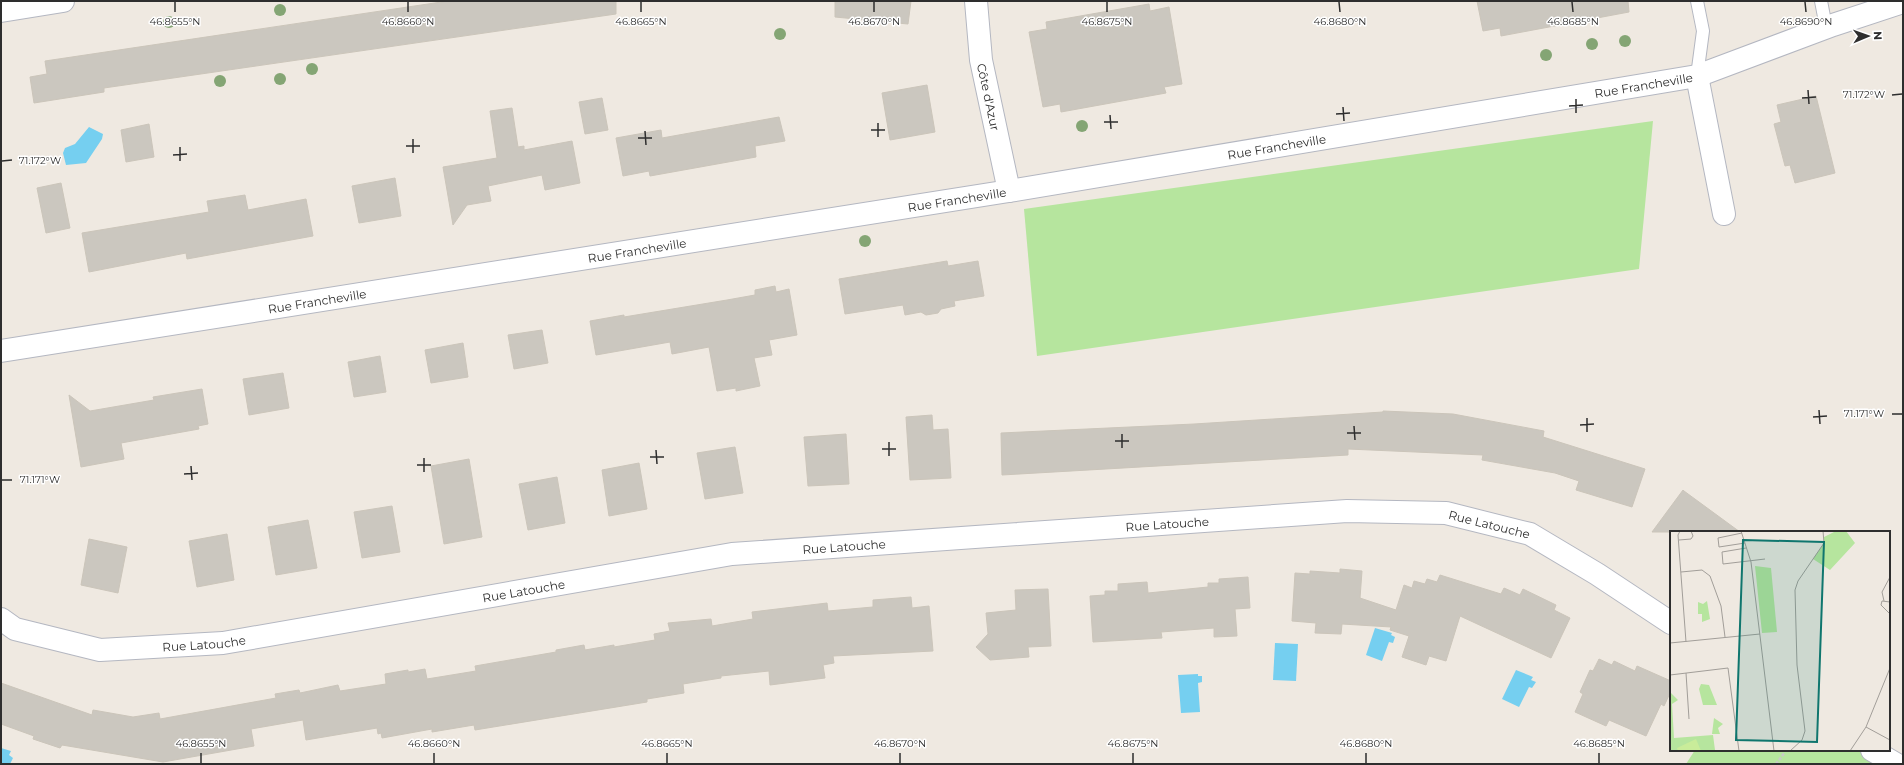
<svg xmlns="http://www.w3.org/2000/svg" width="1904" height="765" font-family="Montserrat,sans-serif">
  <rect width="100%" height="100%" fill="#efe9e1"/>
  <!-- green -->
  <g fill="#b6e59e">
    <polygon points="1653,121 1639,269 1037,356 1024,209"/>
    <polygon points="1695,750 1872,750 1896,764 1686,764"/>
  </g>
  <!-- water -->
  <g fill="#75cff0">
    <polygon points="89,127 103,134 102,139 86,163 66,165 63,153 65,148 75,144"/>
    <polygon points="1375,628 1392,633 1391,635 1395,637 1393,643 1389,642 1382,661 1366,655"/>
    <polygon points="1275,643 1298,644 1296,681 1273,680"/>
    <polygon points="1516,670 1533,677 1531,680 1536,682 1532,688 1529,687 1519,707 1502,699"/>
    <polygon points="1198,674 1198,676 1202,676 1202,682 1198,683 1200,712 1181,713 1178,675"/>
    <polygon points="1,748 11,751 9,755 13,758 10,764 1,764"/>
  </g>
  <!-- building -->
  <g fill="#cbc7bf" stroke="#cbc5ba">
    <polygon points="448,1 616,1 616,14 104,88 104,92 34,103 30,77 47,74 45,61"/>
    <polygon points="835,1 911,1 908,24 835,17"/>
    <polygon points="1477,1 1628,1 1629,12 1501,36 1500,28 1483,31"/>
    <polygon points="1149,4 1150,11 1169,7 1182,84 1164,87 1166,93 1061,112 1060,104 1043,107 1029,32 1047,29 1046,22"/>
    <polygon points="927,85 935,132 890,140 882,93"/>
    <polygon points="1816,96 1835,173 1795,183 1790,165 1785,166 1774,124 1781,122 1777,105"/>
    <polygon points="602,98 608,130 585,134 579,102"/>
    <polygon points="512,108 518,147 524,146 524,150 572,141 580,183 545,190 542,175 488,186 491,201 467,205 453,225 443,167 497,158 490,111"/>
    <polygon points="779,117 785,141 755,146 756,157 650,176 649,171 623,176 616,138 661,130 662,138"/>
    <polygon points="149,124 154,157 126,162 121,130"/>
    <polygon points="395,178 401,216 359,223 352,186"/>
    <polygon points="61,183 70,228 46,233 37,188"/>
    <polygon points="245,195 248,210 306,199 313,236 187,259 186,253 89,272 82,233 209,212 207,201"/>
    <polygon points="947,261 948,266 978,261 984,296 954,301 955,306 941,309 938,313 926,315 921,312 905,315 903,305 845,314 839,279"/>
    <polygon points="775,286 776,292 789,289 797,335 769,340 772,355 754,358 760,386 736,391 736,388 717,391 709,347 672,354 670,342 596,355 590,321 624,315 624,317 727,300 755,295 755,290"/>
    <polygon points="542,330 548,363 514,369 508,335"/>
    <polygon points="463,343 468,377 431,383 425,350"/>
    <polygon points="380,356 386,392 354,397 348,362"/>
    <polygon points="283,373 289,408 249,415 243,379"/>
    <polygon points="202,389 208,424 198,426 199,429 121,443 124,459 81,467 69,395 90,411 154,400 153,397"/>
    <polygon points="1383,411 1453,414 1544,431 1543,437 1645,469 1632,507 1576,490 1579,481 1555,473 1482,460 1483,455 1348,449 1348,455 1002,475 1001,433 1194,424 1383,412"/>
    <polygon points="932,415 933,430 948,429 951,478 910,480 906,417"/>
    <polygon points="846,434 849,484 808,486 804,437"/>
    <polygon points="735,447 743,493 705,499 697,453"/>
    <polygon points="469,459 482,537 444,544 431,466"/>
    <polygon points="639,463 647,509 609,516 602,470"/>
    <polygon points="557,477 565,523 528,530 519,484"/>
    <polygon points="1683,490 1684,491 1740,532 1652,532"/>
    <polygon points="392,506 400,552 362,558 354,512"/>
    <polygon points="308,520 317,568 276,575 268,527"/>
    <polygon points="227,534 234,580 197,587 189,541"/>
    <polygon points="89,539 127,547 118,593 81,585"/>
    <polygon points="1340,569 1362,571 1360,598 1396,610 1404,585 1412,588 1414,581 1425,584 1427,579 1437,582 1440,575 1501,594 1504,588 1520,595 1523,589 1556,605 1554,610 1570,618 1551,658 1460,616 1446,661 1429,656 1426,665 1402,657 1409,636 1390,630 1391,627 1342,624 1341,634 1315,633 1316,623 1292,621 1295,573 1310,574 1310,571 1340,573"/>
    <polygon points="1248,577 1250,608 1235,609 1237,636 1214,637 1214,628 1161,632 1162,638 1093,642 1090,596 1105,595 1105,591 1118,591 1118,584 1147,582 1148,593 1208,587 1208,583 1219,583 1219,579"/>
    <polygon points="1048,589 1051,646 1028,647 1029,657 990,660 976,647 988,634 986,613 1016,610 1015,590"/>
    <polygon points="911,597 912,608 929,606 933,651 833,656 834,663 823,665 825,678 770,685 769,671 721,676 721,678 683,684 684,693 647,699 647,702 475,730 474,725 432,732 432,729 382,738 381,733 378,734 377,728 306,740 303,720 251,729 254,746 163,762 62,745 60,748 33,739 34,736 1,724 1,683 92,715 93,710 133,717 159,713 160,719 276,698 275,694 299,690 300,693 338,685 340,691 386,684 385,674 408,670 408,672 425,669 427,679 476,671 475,666 556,652 556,650 584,645 585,650 614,645 614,647 655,640 654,634 670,631 668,623 711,619 712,626 753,619 752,612 827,603 828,611 873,607 873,600"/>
    <polygon points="1599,659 1612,665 1614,661 1635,671 1637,666 1671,681 1671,691 1664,706 1661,704 1646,736 1609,720 1606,726 1575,712 1583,694 1580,692 1590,670 1593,671"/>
  </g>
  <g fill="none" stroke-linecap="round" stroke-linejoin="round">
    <!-- service casing -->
    <g stroke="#b4b7c1" stroke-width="14">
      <g id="service">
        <polyline points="1697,1 1703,31 1697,76"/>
        <polyline points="1821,1 1826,27"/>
      </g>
    </g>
    <!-- minor casing -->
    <g stroke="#b4b7c1" stroke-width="24">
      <g id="minor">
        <path id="s1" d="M976,1L981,60L1009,191"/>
        <polyline points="1,11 63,1"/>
        <polyline points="1697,76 1724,214"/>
        <path id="s2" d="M1,351L1009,191L1697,76L1833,25L1903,2"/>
        <path id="s3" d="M1,619L15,629L100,650L223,643L732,554L1347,511L1446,513L1530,534L1597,574L1671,623"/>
        <polyline points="1872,750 1896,764"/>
      </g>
    </g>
    <!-- path -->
    <polyline stroke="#c9c9c9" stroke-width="2.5" stroke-dasharray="3 2" stroke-linecap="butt" points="1776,764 1785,752"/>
    <!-- service -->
    <use href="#service" stroke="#fff" stroke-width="12"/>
    <!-- minor -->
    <use href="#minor" stroke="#fff" stroke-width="22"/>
  </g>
  <!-- trees -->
  <g fill="#84a574">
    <circle cx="280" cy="10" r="6"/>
    <circle cx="169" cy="22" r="6"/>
    <circle cx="780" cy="34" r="6"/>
    <circle cx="1625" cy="41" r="6"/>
    <circle cx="1592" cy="44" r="6"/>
    <circle cx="1546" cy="55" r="6"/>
    <circle cx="312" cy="69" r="6"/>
    <circle cx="280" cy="79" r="6"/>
    <circle cx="220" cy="81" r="6"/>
    <circle cx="1082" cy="126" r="6"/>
    <circle cx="865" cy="241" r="6"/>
  </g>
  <!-- ticks -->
  <path fill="none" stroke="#2e2e2e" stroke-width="1.5" d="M175,2V12M408,2V12M641,2V12M874,2V12M1107,2V12M1339,2L1340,12M1572,2L1573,12M1805,2L1806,12M1808,90L1809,104M1892,95L1902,94M1802,98L1816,97M1576,99V113M1569,106L1583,105M1343,107L1344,121M1336,114L1350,113M1110,115L1111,129M1104,122H1118M878,123V137M871,130H885M645,131L646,145M638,138H652M413,139V153M406,146H420M180,147V161M173,155L187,154M2,161L12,160M1819,410L1820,424M1892,414H1902M1813,417L1827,416M1587,418V432M1580,425L1594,424M1354,426L1355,440M1347,433H1361M1122,434V448M1115,441H1129M889,442V456M882,449H896M656,450L657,464M650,457H664M424,458V472M417,465H431M191,466L192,480M184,474L198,473M2,480H12M201,753V763M434,753V763M667,753V763M900,753V763M1133,753V763M1366,753V763M1599,753V763"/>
  <g text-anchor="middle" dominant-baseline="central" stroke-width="3" stroke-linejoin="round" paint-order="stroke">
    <!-- street labels -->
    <g font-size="12" fill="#2e2e2e" stroke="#fff">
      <text stroke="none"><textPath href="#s2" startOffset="1664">Rue Francheville</textPath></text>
      <text stroke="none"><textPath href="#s1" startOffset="97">Côte d'Azur</textPath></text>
      <text stroke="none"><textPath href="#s2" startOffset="1292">Rue Francheville</textPath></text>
      <text stroke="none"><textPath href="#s2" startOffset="968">Rue Francheville</textPath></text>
      <text stroke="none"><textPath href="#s2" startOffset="644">Rue Francheville</textPath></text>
      <text stroke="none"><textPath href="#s2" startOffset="320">Rue Francheville</textPath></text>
      <text stroke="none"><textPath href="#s3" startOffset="1181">Rue Latouche</textPath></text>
      <text stroke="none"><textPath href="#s3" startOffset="1505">Rue Latouche</textPath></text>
      <text stroke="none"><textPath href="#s3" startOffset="857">Rue Latouche</textPath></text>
      <text stroke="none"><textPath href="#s3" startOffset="533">Rue Latouche</textPath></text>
      <text stroke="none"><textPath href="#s3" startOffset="209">Rue Latouche</textPath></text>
    </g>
  </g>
  <!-- overview -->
  <g transform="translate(1670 531)">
    <rect width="220" height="220" fill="#efe9e1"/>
    <path d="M166,0H176L185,12L160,39L143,28L154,12V6ZM85,35L101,37L107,101L92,102ZM37,70L40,88L32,91V83H28V71L33,73ZM0,144L1,162L8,169L2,173L4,207L43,204L45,219L0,220ZM31,153L39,154L47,174H33L29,158ZM44,187L53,193L48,197L50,203H42Z" fill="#b6e59e"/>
    <path d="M26,208L31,220H8L7,217Z" fill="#c9ec9a"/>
    <path fill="none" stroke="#a29e99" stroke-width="1" d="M10,0L8,4L16,111M71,0L81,31L104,220M72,2L48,7L49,16L75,12M9,9L21,8L23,5L21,0M76,17L52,21L53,33L95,28M11,41L32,39L40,45L51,75L55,106M214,70L212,61L220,46M220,71L212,70L211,74L220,83M0,112L90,103M16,142L19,188M0,144L58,137L69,220M196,196L220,137M120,220L132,209L135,200L127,134L125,59L128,50L154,12L153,0M180,220L196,196L220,209"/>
    <path fill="#0f766e" fill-opacity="0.15" stroke="#0f766e" stroke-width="2" d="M73,9L154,11L147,211L66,209Z"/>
    <rect width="220" height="220" fill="none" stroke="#2e2e2e" stroke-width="2"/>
  </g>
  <g font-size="10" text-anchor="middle" fill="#2e2e2e" stroke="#fff" stroke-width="3" stroke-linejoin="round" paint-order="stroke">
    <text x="175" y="25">46.8655°N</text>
    <text x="408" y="25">46.8660°N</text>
    <text x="641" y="25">46.8665°N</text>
    <text x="874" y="25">46.8670°N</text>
    <text x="1107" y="25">46.8675°N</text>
    <text x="1340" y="25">46.8680°N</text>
    <text x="1573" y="25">46.8685°N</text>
    <text x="1806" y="25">46.8690°N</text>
    <text x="1864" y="98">71.172°W</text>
    <text x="40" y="164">71.172°W</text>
    <text x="1864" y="417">71.171°W</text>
    <text x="40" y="483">71.171°W</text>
    <text x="201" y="747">46.8655°N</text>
    <text x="434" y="747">46.8660°N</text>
    <text x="667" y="747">46.8665°N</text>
    <text x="900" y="747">46.8670°N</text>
    <text x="1133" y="747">46.8675°N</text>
    <text x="1366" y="747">46.8680°N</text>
    <text x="1599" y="747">46.8685°N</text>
  </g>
  <!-- border -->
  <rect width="1904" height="765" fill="none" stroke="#2e2e2e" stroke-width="4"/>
  <!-- north arrow -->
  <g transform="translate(1868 36) rotate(88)" stroke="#ffffff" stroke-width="3" paint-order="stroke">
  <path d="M0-3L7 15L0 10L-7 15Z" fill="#2e2e2e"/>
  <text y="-6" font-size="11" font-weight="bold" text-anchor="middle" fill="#2e2e2e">N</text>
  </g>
</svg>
